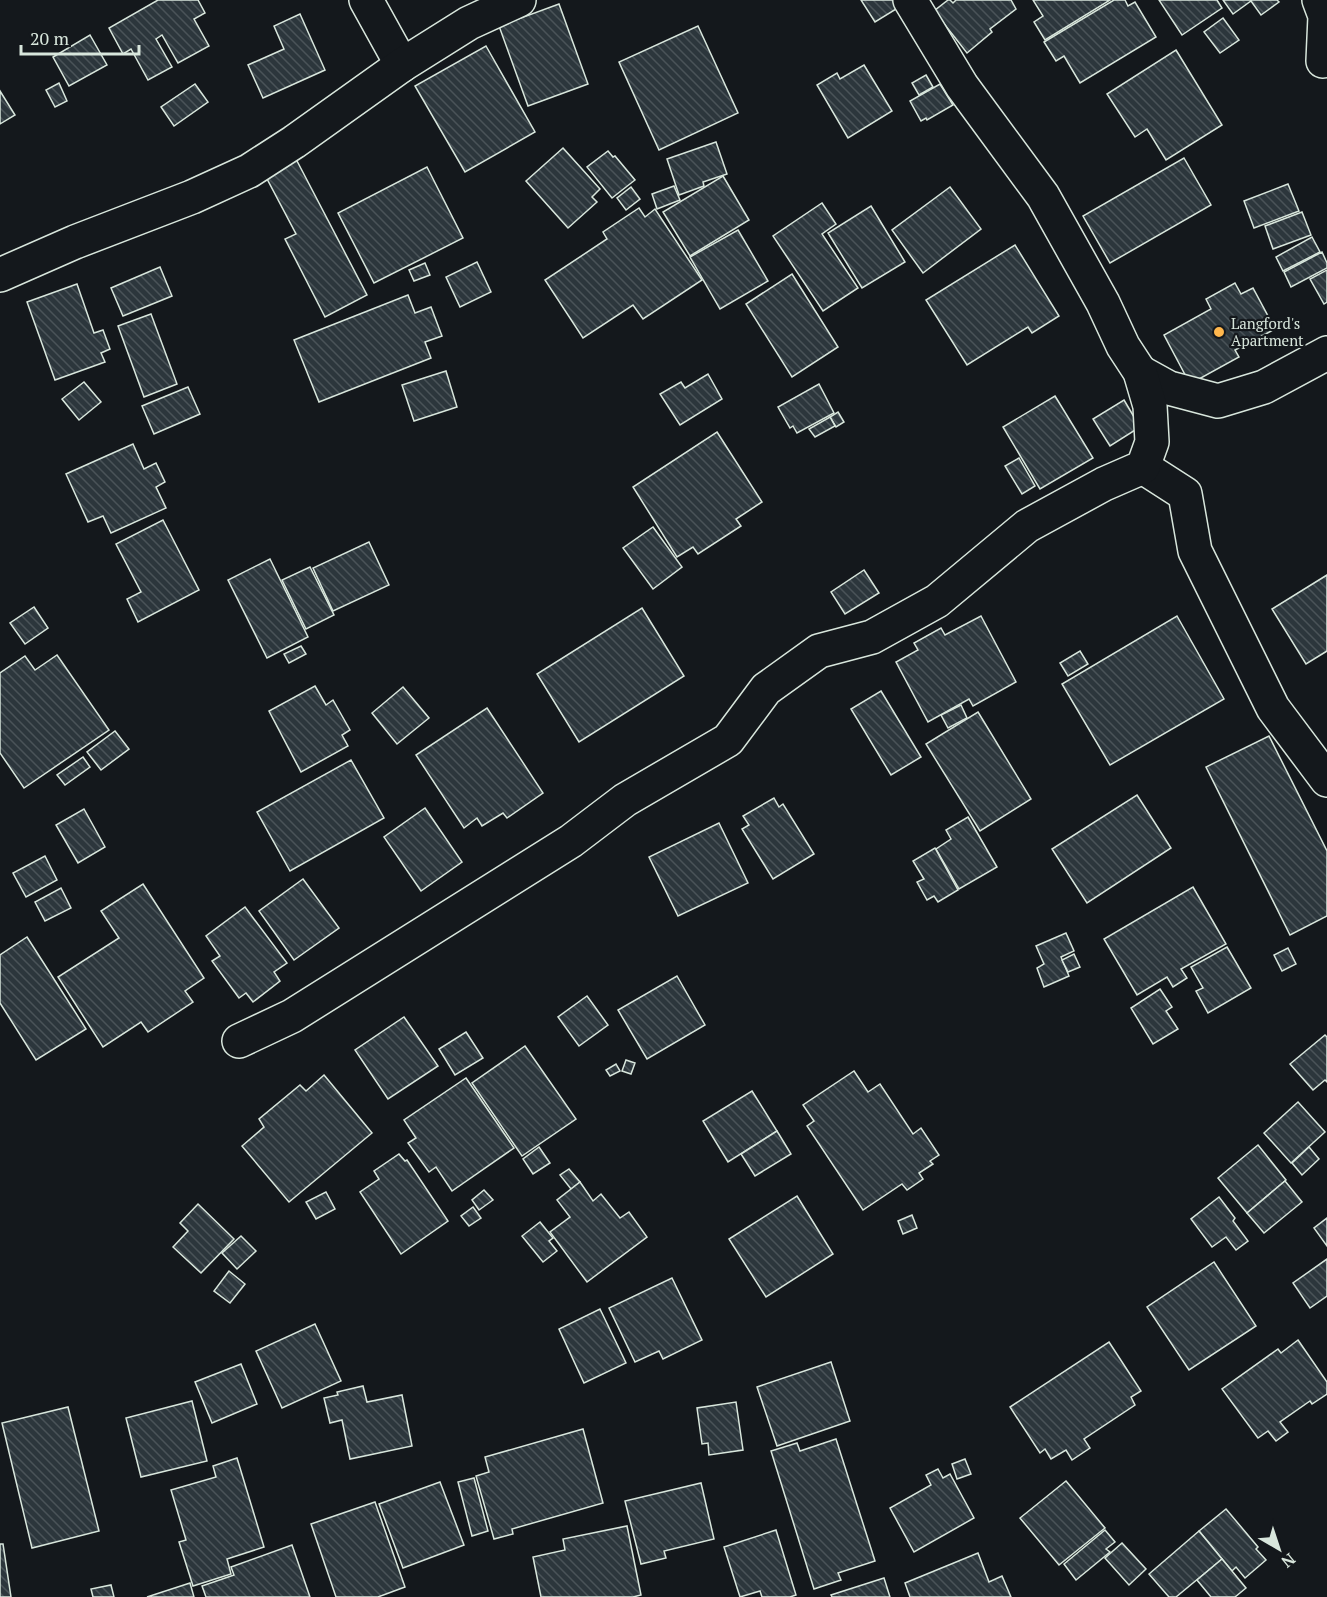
<svg xmlns="http://www.w3.org/2000/svg" width="1327" height="1597" font-family="'PT Serif',serif">
  <defs>
    <pattern id="building-back-hatch" width="6" height="6" patternUnits="userSpaceOnUse" patternTransform="scale(1.5)"><rect width="6" height="6" fill="#2c363c"/><path d="M-1 5l2 2M0 0l6 6M5-1l2 2" fill="none" stroke="#4a5358"/></pattern>
  </defs>
  <rect width="100%" height="100%" fill="#14181c"/>
  <!-- building -->
  <g fill="url(#building-back-hatch)" stroke="#d8e6dc" stroke-width="1.5">
    <polygon points="158,0 198,0 205,13 194,19 209,46 178,63 162,35 156,39 172,67 148,80 131,49 123,54 109,28"/>
    <polygon points="861,0 897,0 901,6 875,22"/>
    <polygon points="948,0 950,0 953,3 956,0 1011,0 1016,9 990,29 992,32 967,53 934,11"/>
    <polygon points="1033,0 1110,0 1045,40 1034,22 1043,16"/>
    <polygon points="1114,0 1125,0 1128,6 1135,2 1156,37 1080,83 1064,56 1056,61 1044,42"/>
    <polygon points="1159,0 1217,0 1222,8 1182,35"/>
    <polygon points="1223,0 1277,0 1279,2 1261,15 1251,1 1233,14"/>
    <polygon points="559,4 588,84 528,106 499,26"/>
    <polygon points="300,14 325,70 263,98 248,65 284,49 274,26"/>
    <polygon points="1223,18 1239,40 1220,53 1204,32"/>
    <polygon points="698,26 738,113 659,150 619,62"/>
    <polygon points="90,35 107,65 69,86 53,57"/>
    <polygon points="486,46 535,132 465,172 415,86"/>
    <polygon points="1176,50 1222,125 1166,160 1147,129 1135,137 1107,94"/>
    <polygon points="864,65 892,111 848,138 817,85 837,73 840,79"/>
    <polygon points="926,75 933,87 919,95 912,83"/>
    <polygon points="59,83 67,101 55,107 46,90"/>
    <polygon points="195,84 208,102 174,126 161,107"/>
    <polygon points="940,84 953,105 927,120 926,118 921,121 910,101"/>
    <polygon points="0,91 15,115 0,124"/>
    <polygon points="716,142 727,174 703,182 704,186 679,195 667,159"/>
    <polygon points="563,148 600,189 592,197 597,202 568,228 526,181"/>
    <polygon points="608,151 613,157 615,156 635,180 612,198 587,167"/>
    <polygon points="1184,158 1211,205 1110,263 1083,216"/>
    <polygon points="296,159 367,295 325,317 285,239 296,234 265,175"/>
    <polygon points="427,167 463,238 374,283 338,213"/>
    <polygon points="723,176 749,220 690,256 663,212"/>
    <polygon points="1288,184 1299,211 1254,228 1244,201"/>
    <polygon points="674,186 680,200 657,209 652,194"/>
    <polygon points="631,187 640,199 626,210 617,198"/>
    <polygon points="950,187 981,229 923,273 892,230"/>
    <polygon points="822,203 836,224 822,234 858,288 823,311 773,236"/>
    <polygon points="871,206 905,262 862,288 828,233"/>
    <polygon points="639,208 645,217 655,209 702,280 643,319 633,305 583,338 545,280 607,239 603,232"/>
    <polygon points="1302,212 1311,235 1273,249 1265,226"/>
    <polygon points="738,230 768,281 720,309 690,257"/>
    <polygon points="1312,237 1320,252 1283,271 1276,257"/>
    <polygon points="1015,245 1059,316 1032,333 1028,327 967,365 926,300"/>
    <polygon points="1322,252 1327,263 1327,268 1291,287 1284,272"/>
    <polygon points="477,262 491,292 460,307 446,277"/>
    <polygon points="425,263 430,275 414,281 409,270"/>
    <polygon points="160,267 172,296 123,316 111,288"/>
    <polygon points="1327,270 1327,302 1324,304 1310,279"/>
    <polygon points="792,274 838,347 792,377 746,304"/>
    <polygon points="1235,283 1241,294 1253,288 1275,329 1235,350 1239,357 1190,384 1164,335 1211,309 1206,299"/>
    <polygon points="77,284 94,333 103,330 110,349 101,353 105,362 55,380 27,302"/>
    <polygon points="408,295 415,313 431,307 442,336 425,342 431,358 319,402 294,340"/>
    <polygon points="151,314 177,384 144,397 118,326"/>
    <polygon points="446,371 457,407 414,421 402,385"/>
    <polygon points="708,374 722,399 680,425 660,394 681,382 685,388"/>
    <polygon points="84,382 101,402 79,420 62,399"/>
    <polygon points="819,384 834,413 797,433 793,426 790,428 778,407"/>
    <polygon points="188,387 200,414 154,434 142,406"/>
    <polygon points="1055,396 1093,458 1040,489 1003,427"/>
    <polygon points="1124,400 1140,427 1110,446 1093,419"/>
    <polygon points="838,412 844,422 836,427 830,417"/>
    <polygon points="830,417 835,426 815,437 809,429"/>
    <polygon points="717,432 762,502 736,519 741,526 698,554 693,547 677,557 633,487"/>
    <polygon points="133,444 144,469 156,463 165,482 156,487 166,508 111,533 103,516 88,522 66,474"/>
    <polygon points="1019,458 1035,486 1022,494 1005,466"/>
    <polygon points="163,520 199,590 138,622 127,599 141,592 116,544"/>
    <polygon points="653,527 682,567 653,589 623,548"/>
    <polygon points="369,542 389,585 333,611 313,568"/>
    <polygon points="270,559 308,637 267,658 228,580"/>
    <polygon points="310,567 334,615 306,629 282,580"/>
    <polygon points="864,570 879,593 845,614 831,592"/>
    <polygon points="1327,575 1327,651 1306,664 1272,609"/>
    <polygon points="34,607 48,628 25,644 10,623"/>
    <polygon points="642,608 684,676 579,742 537,674"/>
    <polygon points="981,616 1016,682 973,706 969,699 928,722 896,662 918,650 914,643 941,628 945,635"/>
    <polygon points="1177,616 1224,699 1110,765 1062,684"/>
    <polygon points="301,646 306,654 289,663 284,654"/>
    <polygon points="1080,651 1088,664 1068,676 1060,663"/>
    <polygon points="57,655 109,730 24,788 0,753 0,673 25,656 35,670"/>
    <polygon points="315,686 326,705 333,700 350,730 342,735 348,746 301,772 269,711"/>
    <polygon points="403,687 429,718 397,744 372,713"/>
    <polygon points="881,691 921,757 891,775 851,709"/>
    <polygon points="961,705 967,718 948,728 941,715"/>
    <polygon points="487,708 543,793 507,818 503,813 482,826 477,818 464,828 416,755"/>
    <polygon points="978,712 1031,799 980,831 926,744"/>
    <polygon points="115,731 129,749 101,770 87,752"/>
    <polygon points="1269,736 1327,851 1327,916 1290,935 1206,767"/>
    <polygon points="83,757 90,767 65,785 57,775"/>
    <polygon points="351,760 384,818 290,871 257,812"/>
    <polygon points="1137,795 1171,848 1087,903 1052,849"/>
    <polygon points="774,798 779,807 783,804 814,854 773,879 742,829 749,825 743,816"/>
    <polygon points="425,808 462,862 421,891 384,837"/>
    <polygon points="84,809 105,847 78,863 56,825"/>
    <polygon points="968,817 997,867 959,889 936,849 951,839 946,830"/>
    <polygon points="719,823 748,883 678,916 649,857"/>
    <polygon points="935,848 958,890 938,902 934,896 927,900 917,882 924,879 913,861"/>
    <polygon points="45,856 57,880 26,897 13,873"/>
    <polygon points="303,879 339,928 294,960 259,911"/>
    <polygon points="143,884 204,978 185,991 193,1002 148,1032 141,1022 103,1047 58,977 119,938 101,911"/>
    <polygon points="1193,887 1226,944 1181,969 1187,978 1173,987 1167,977 1137,995 1104,939"/>
    <polygon points="61,888 71,908 45,921 35,902"/>
    <polygon points="245,907 287,963 274,972 280,981 253,1002 246,993 239,998 212,961 220,956 206,936"/>
    <polygon points="1066,933 1074,951 1061,957 1069,976 1044,987 1037,968 1044,964 1036,946"/>
    <polygon points="27,937 86,1029 36,1060 0,1003 0,955"/>
    <polygon points="1227,947 1251,988 1208,1013 1196,991 1203,988 1191,967"/>
    <polygon points="1288,948 1296,964 1282,971 1274,955"/>
    <polygon points="1074,954 1080,967 1068,972 1062,960"/>
    <polygon points="677,976 705,1025 647,1059 618,1010"/>
    <polygon points="1160,989 1172,1007 1166,1011 1178,1029 1153,1044 1131,1008"/>
    <polygon points="587,996 608,1025 579,1046 558,1017"/>
    <polygon points="404,1017 438,1066 388,1099 355,1050"/>
    <polygon points="466,1032 483,1058 455,1075 439,1049"/>
    <polygon points="1325,1035 1327,1037 1327,1082 1325,1080 1313,1090 1290,1064"/>
    <polygon points="525,1046 576,1119 522,1156 472,1083"/>
    <polygon points="626,1060 635,1063 631,1074 622,1071"/>
    <polygon points="616,1064 620,1071 610,1076 606,1070"/>
    <polygon points="854,1071 868,1092 880,1084 913,1134 921,1128 939,1155 930,1161 933,1164 919,1173 923,1179 907,1190 902,1184 863,1210 807,1126 814,1121 803,1105"/>
    <polygon points="324,1075 372,1133 289,1202 242,1146 264,1127 259,1119 300,1085 306,1091"/>
    <polygon points="466,1078 514,1148 452,1191 436,1167 429,1172 408,1143 416,1138 404,1120"/>
    <polygon points="752,1091 777,1131 728,1162 703,1121"/>
    <polygon points="1298,1102 1325,1132 1291,1163 1264,1133"/>
    <polygon points="777,1131 791,1154 755,1176 741,1154"/>
    <polygon points="1258,1145 1286,1180 1247,1213 1218,1178"/>
    <polygon points="539,1147 550,1163 533,1174 523,1159"/>
    <polygon points="1309,1147 1319,1159 1302,1175 1292,1163"/>
    <polygon points="399,1154 405,1161 407,1160 448,1221 401,1254 360,1192 379,1179 374,1171"/>
    <polygon points="569,1169 580,1182 571,1189 560,1175"/>
    <polygon points="1285,1181 1302,1202 1264,1233 1247,1213"/>
    <polygon points="580,1182 593,1201 601,1194 620,1218 629,1212 647,1237 587,1282 550,1232 570,1217 557,1200"/>
    <polygon points="484,1190 493,1200 479,1210 472,1200"/>
    <polygon points="326,1192 335,1209 316,1219 306,1202"/>
    <polygon points="797,1196 833,1254 766,1297 729,1239"/>
    <polygon points="1219,1197 1235,1218 1233,1221 1248,1241 1236,1250 1226,1237 1212,1247 1191,1219"/>
    <polygon points="198,1204 234,1239 201,1273 173,1247 188,1231 180,1223"/>
    <polygon points="473,1207 481,1218 469,1226 461,1216"/>
    <polygon points="912,1215 917,1228 903,1234 898,1221"/>
    <polygon points="1327,1218 1327,1246 1314,1228"/>
    <polygon points="540,1222 553,1238 549,1241 557,1251 543,1262 522,1236"/>
    <polygon points="241,1236 256,1251 237,1269 222,1253"/>
    <polygon points="1327,1259 1327,1296 1310,1308 1293,1283"/>
    <polygon points="1214,1262 1256,1326 1189,1370 1147,1307"/>
    <polygon points="229,1271 245,1284 230,1303 214,1291"/>
    <polygon points="672,1278 702,1340 663,1359 659,1351 635,1362 609,1308"/>
    <polygon points="600,1309 626,1363 584,1383 559,1329"/>
    <polygon points="315,1324 341,1381 282,1408 256,1351"/>
    <polygon points="1298,1340 1327,1382 1327,1394 1312,1404 1310,1401 1280,1422 1288,1432 1276,1441 1268,1431 1258,1438 1222,1389 1278,1349 1281,1353"/>
    <polygon points="1109,1342 1141,1391 1131,1397 1135,1405 1084,1439 1090,1448 1072,1460 1066,1450 1051,1459 1045,1449 1040,1453 1010,1407"/>
    <polygon points="831,1362 850,1421 777,1446 757,1387"/>
    <polygon points="241,1364 257,1404 212,1423 195,1382"/>
    <polygon points="363,1386 367,1402 402,1395 412,1446 350,1459 342,1420 330,1423 324,1398 338,1395 337,1392"/>
    <polygon points="192,1401 207,1461 141,1477 126,1418"/>
    <polygon points="736,1402 743,1450 709,1455 708,1443 702,1444 697,1408"/>
    <polygon points="68,1407 99,1531 32,1548 2,1423"/>
    <polygon points="583,1429 603,1503 512,1529 513,1534 494,1539 476,1476 489,1472 485,1457"/>
    <polygon points="836,1439 875,1561 838,1573 841,1580 814,1589 771,1451 797,1443 800,1451"/>
    <polygon points="237,1458 264,1547 227,1559 231,1574 193,1586 179,1542 186,1540 171,1490 216,1477 213,1466"/>
    <polygon points="965,1459 971,1474 957,1479 952,1464"/>
    <polygon points="938,1469 943,1478 950,1474 974,1518 914,1552 890,1508 931,1485 926,1475"/>
    <polygon points="474,1478 488,1531 472,1536 458,1482"/>
    <polygon points="1066,1481 1105,1528 1059,1565 1020,1518"/>
    <polygon points="440,1482 464,1545 403,1568 379,1504"/>
    <polygon points="701,1483 714,1539 664,1551 666,1558 641,1564 625,1501"/>
    <polygon points="375,1502 405,1587 378,1597 336,1597 311,1524"/>
    <polygon points="1226,1509 1258,1547 1256,1549 1266,1560 1245,1578 1236,1567 1232,1571 1199,1531"/>
    <polygon points="627,1526 641,1595 633,1597 541,1597 533,1557 565,1550 563,1539"/>
    <polygon points="776,1530 796,1595 790,1597 762,1597 760,1591 740,1597 724,1547"/>
    <polygon points="1105,1530 1115,1542 1106,1549 1110,1552 1076,1580 1064,1564"/>
    <polygon points="1199,1531 1222,1559 1176,1597 1169,1597 1149,1574"/>
    <polygon points="1122,1543 1146,1569 1129,1585 1105,1558"/>
    <polygon points="0,1544 3,1544 11,1597 0,1597"/>
    <polygon points="292,1545 310,1597 206,1597 202,1586 234,1575 231,1567"/>
    <polygon points="978,1553 989,1582 1002,1576 1011,1597 910,1597 905,1583"/>
    <polygon points="1222,1559 1246,1588 1235,1597 1211,1597 1197,1580"/>
    <polygon points="884,1578 890,1597 832,1597 831,1595"/>
    <polygon points="190,1583 194,1597 147,1597"/>
    <polygon points="111,1585 114,1597 93,1597 91,1589"/>
  </g>
  <g fill="none" stroke-linecap="round" stroke-linejoin="round">
    <!-- minor casing -->
    <g stroke="#d8e6dc" stroke-width="36">
      <g id="minor">
        <polyline points="366,0 402,65"/>
        <polyline points="1319,0 1325,16 1323,61"/>
        <polyline points="0,275 75,242 192,197 249,171 294,142 402,65 469,23 519,0"/>
        <polyline points="1140,372 1169,388 1218,401 1264,387 1327,353"/>
        <polyline points="1143,467 1185,494 1195,551 1273,708 1327,780"/>
        <polyline points="239,1041 292,1016 571,841 625,800 728,740 766,689 819,651 872,637 937,601 1027,526 1104,484 1143,467 1152,442 1150,406 1140,372 1123,346 1103,303 1043,196 962,86 910,0"/>
      </g>
    </g>
    <!-- minor -->
    <use href="#minor" stroke="#14181c" stroke-width="33"/>
  </g>
  <!-- markers -->
  <circle fill="#ffb74d" stroke="#14181c" stroke-width="2" cx="1219" cy="332" r="6"/>
  <g text-anchor="middle" dominant-baseline="central" stroke-width="4.5" stroke-linejoin="round" paint-order="stroke">
    <!-- poi labels -->
    <g font-size="15" fill="#d8e6dc" stroke="#14181c" text-anchor="start">
      <text x="1231" y="323">Langford's<tspan x="1231" dy="17">Apartment</tspan></text>
    </g>
  </g>
  <!-- north arrow -->
  <g transform="translate(1279 1549) rotate(141)" stroke="#14181c" stroke-width="4.5" paint-order="stroke">
  <path d="M0-4.5L10 22L0 15L-10 22Z" fill="#d8e6dc"/>
  <text y="-9" font-size="16" font-weight="bold" text-anchor="middle" fill="#d8e6dc">N</text>
  </g>
  <!-- scale -->
  <path d="M21 45v9h118v-9" fill="none" stroke="#d8e6dc" stroke-width="3"/>
  <text x="30" y="45" font-size="18" fill="#d8e6dc" stroke="#14181c" stroke-width="4.5" paint-order="stroke">20 m</text>
</svg>
